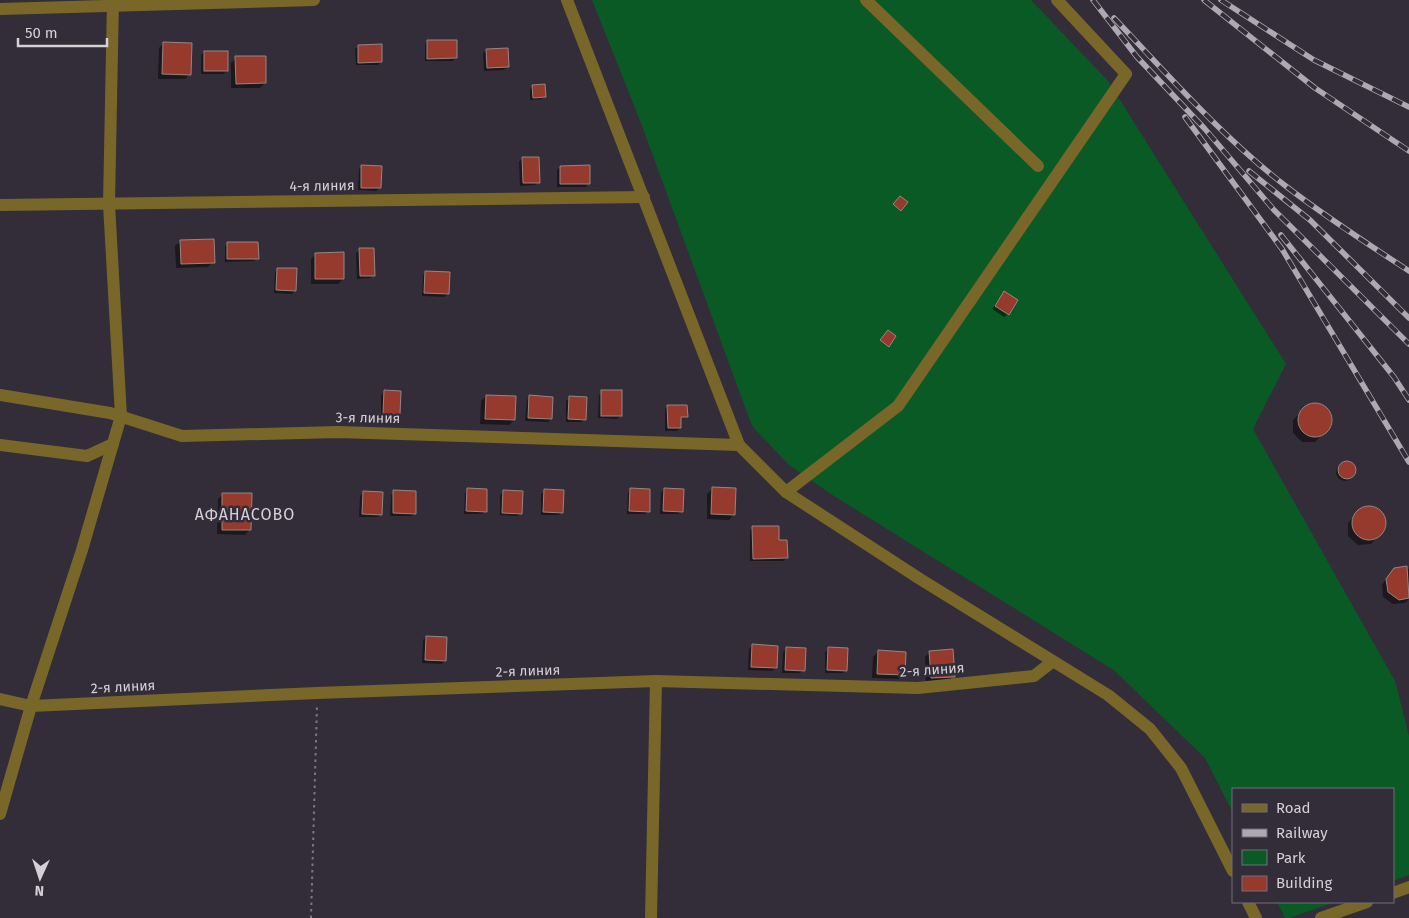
<svg xmlns="http://www.w3.org/2000/svg" width="1409" height="918" font-family="'Fira Sans',sans-serif">
  <rect width="100%" height="100%" fill="#332d39"/>
  <!-- green -->
  <g fill="#0a5a26">
    <polygon points="592,0 1031,0 1108,81 1286,364 1253,429 1395,681 1409,736 1409,875 1393,881 1393,789 1233,789 1233,813 1205,758 1115,671 834,496 789,465 752,426 641,123"/>
    <polygon points="1277,902 1335,902 1289,918 1285,918"/>
  </g>
  <!-- shadow -->
  <g fill="#0007">
    <polygon points="428,41 456,58 453,61 425,61 425,44"/>
    <polygon points="164,43 190,74 185,79 158,79 159,48"/>
    <polygon points="359,46 381,62 378,65 356,65 355,49"/>
    <polygon points="487,50 508,67 504,70 484,71 483,53"/>
    <polygon points="204,52 227,71 223,74 201,74 201,55"/>
    <polygon points="236,58 265,83 260,88 231,88 231,63"/>
    <polygon points="533,86 545,96 542,99 530,100 530,89"/>
    <polygon points="522,158 538,182 535,185 520,186 519,162"/>
    <polygon points="362,166 379,188 376,191 358,190 359,169"/>
    <polygon points="560,167 589,183 586,187 557,187 557,170"/>
    <polygon points="181,241 213,262 208,267 176,268 175,246"/>
    <polygon points="228,243 257,258 254,261 225,262 225,247"/>
    <polygon points="360,250 374,275 370,278 357,279 356,253"/>
    <polygon points="316,254 343,279 338,284 311,284 311,259"/>
    <polygon points="278,269 295,291 292,294 274,293 275,272"/>
    <polygon points="426,272 448,294 444,297 422,296 423,275"/>
    <polygon points="1001,296 1008,314 1004,317 992,309"/>
    <polygon points="384,392 399,414 396,417 381,417 381,395"/>
    <polygon points="602,392 621,415 617,419 598,418 599,395"/>
    <polygon points="486,396 514,420 509,425 480,424 481,401"/>
    <polygon points="530,396 551,419 548,422 525,421 527,400"/>
    <polygon points="570,398 585,419 582,422 566,422 566,401"/>
    <polygon points="1308,405 1321,405 1330,414 1330,427 1315,442 1302,442 1293,433 1293,420"/>
    <polygon points="668,406 686,416 680,419 680,428 677,431 665,431 665,409"/>
    <circle cx="1345" cy="472" r="9"/>
    <polygon points="664,489 682,511 678,514 660,514 661,493"/>
    <polygon points="712,489 734,514 729,520 707,519 707,494"/>
    <polygon points="468,490 485,511 482,514 464,514 465,493"/>
    <polygon points="631,490 648,511 645,514 627,514 628,493"/>
    <polygon points="504,491 521,513 518,516 500,515 500,495"/>
    <polygon points="545,491 562,512 559,515 541,515 541,494"/>
    <polygon points="394,492 415,513 412,516 390,516 391,495"/>
    <polygon points="363,493 381,514 378,517 359,517 360,496"/>
    <polygon points="223,494 250,529 245,535 217,534 218,499"/>
    <polygon points="1362,508 1375,508 1384,516 1385,529 1371,544 1358,545 1348,536 1348,523"/>
    <polygon points="753,528 778,541 787,558 783,561 750,561 750,531"/>
    <polygon points="1407,568 1409,569 1409,599 1405,603 1393,604 1383,597 1382,585 1389,575"/>
    <polygon points="426,637 445,661 442,664 422,663 423,640"/>
    <polygon points="752,646 776,668 772,671 748,670 749,649"/>
    <polygon points="786,649 804,670 800,673 782,673 783,652"/>
    <polygon points="829,649 846,670 843,673 825,673 825,652"/>
    <polygon points="878,652 904,674 899,679 872,678 873,657"/>
    <polygon points="930,652 953,677 948,682 926,683 925,657"/>
  </g>
  <!-- building -->
  <g fill="#973a2e" stroke="#978582">
    <polygon points="427,40 457,40 457,58 427,59"/>
    <polygon points="163,42 192,43 191,75 162,74"/>
    <polygon points="382,44 382,62 358,63 358,45"/>
    <polygon points="508,48 509,67 487,68 486,49"/>
    <rect x="204" y="51" width="24" height="20"/>
    <polygon points="235,56 266,56 266,83 236,84"/>
    <polygon points="545,84 546,97 533,98 532,85"/>
    <polygon points="522,157 539,157 540,183 523,183"/>
    <polygon points="361,165 382,166 381,188 361,188"/>
    <polygon points="590,165 590,184 560,184 560,166"/>
    <polygon points="900,196 908,202 901,211 893,204"/>
    <polygon points="214,239 215,263 181,264 180,240"/>
    <polygon points="227,242 258,242 259,259 227,259"/>
    <polygon points="359,248 374,248 375,276 360,276"/>
    <polygon points="344,252 344,279 315,279 315,253"/>
    <polygon points="277,268 297,268 296,291 276,290"/>
    <polygon points="425,271 450,272 449,294 424,293"/>
    <polygon points="1004,291 1018,300 1009,315 995,306"/>
    <polygon points="888,330 896,336 889,347 880,340"/>
    <polygon points="384,390 401,391 400,414 383,414"/>
    <rect x="601" y="390" width="21" height="26"/>
    <polygon points="486,395 516,396 515,420 485,419"/>
    <polygon points="529,395 553,397 552,419 528,418"/>
    <polygon points="569,396 587,397 586,420 568,419"/>
    <circle cx="1315" cy="420" r="17"/>
    <polygon points="667,405 687,405 688,417 681,417 681,428 668,428"/>
    <circle cx="1347" cy="470" r="9"/>
    <polygon points="712,487 736,488 735,515 711,514"/>
    <polygon points="467,488 487,489 487,512 466,511"/>
    <polygon points="630,488 650,489 650,512 629,511"/>
    <polygon points="664,488 684,489 683,512 663,511"/>
    <polygon points="544,489 564,490 563,513 543,512"/>
    <polygon points="393,490 416,491 416,514 393,513"/>
    <polygon points="503,490 523,491 522,514 502,513"/>
    <polygon points="363,491 383,492 382,515 362,514"/>
    <polygon points="222,493 252,493 251,530 222,530"/>
    <circle cx="1369" cy="523" r="17"/>
    <polygon points="752,526 779,526 779,540 787,540 788,558 753,559"/>
    <polygon points="1407,566 1409,598 1399,600 1388,592 1386,579 1394,568"/>
    <polygon points="426,636 447,637 446,661 425,660"/>
    <polygon points="752,644 778,646 777,668 751,667"/>
    <polygon points="786,647 806,648 805,671 785,670"/>
    <polygon points="828,647 848,648 847,671 827,670"/>
    <polygon points="953,649 955,677 931,678 929,651"/>
    <polygon points="878,650 906,652 905,675 877,674"/>
  </g>
  <g fill="none" stroke-linecap="round" stroke-linejoin="round">
    <!-- path -->
    <polyline stroke="#7c7781" stroke-width="2" stroke-dasharray="2.5 4" stroke-linecap="butt" points="311,918 317,705"/>
    <!-- minor -->
    <g stroke="#796729" stroke-width="12">
      <polyline points="567,0 739,445 786,492 920,579 1108,695 1150,729 1181,768 1233,871"/>
      <polyline points="866,0 1038,166"/>
      <polyline points="0,9 314,0"/>
      <polyline points="0,205 644,197"/>
      <polyline points="0,395 110,413 182,436 338,432 739,445"/>
      <polyline points="0,445 87,456 113,444"/>
      <polyline points="786,492 898,406 1126,74 1057,0"/>
      <polyline points="0,699 31,706 317,693 656,681 918,688 1034,676 1052,662"/>
      <polyline points="0,814 31,706 82,550 121,416 109,204 113,0"/>
      <polyline points="1393,893 1409,887"/>
      <polyline points="1248,902 1256,918"/>
      <polyline points="651,918 656,681"/>
      <polyline points="1321,918 1367,902"/>
    </g>
    <!-- rail casing -->
    <g stroke="#ada8b1" stroke-width="5.5">
      <g id="rail">
        <polyline points="1093,0 1137,57 1205,129 1274,210 1409,344"/>
        <polyline points="1204,0 1315,88 1409,151"/>
        <polyline points="1221,0 1314,60 1409,107"/>
        <path d="M1114,18C1169,76 1223,138 1287,187C1326,217 1368,244 1409,271"/>
        <polyline points="1185,117 1282,249 1409,462"/>
        <polyline points="1249,171 1310,220 1409,318"/>
        <polyline points="1281,235 1394,377 1409,400"/>
      </g>
    </g>
    <!-- rail -->
    <use href="#rail" stroke="#332d39" stroke-width="4" stroke-dasharray="11" stroke-linecap="butt"/>
  </g>
  <g text-anchor="middle" dominant-baseline="central" stroke-width="5" stroke-linejoin="round" paint-order="stroke">
    <!-- street labels -->
    <g font-size="14" fill="#d4d0d8" stroke="#332d39">
      <text transform="translate(322 186) rotate(-1)">4-я линия</text>
      <text transform="translate(368 418) rotate(1)">3-я линия</text>
      <text transform="translate(932 670) rotate(-4)">2-я линия</text>
      <text transform="translate(528 671) rotate(-2)">2-я линия</text>
      <text transform="translate(123 687) rotate(-3)">2-я линия</text>
    </g>
    <!-- quarter labels -->
    <g font-size="16" letter-spacing="1" fill="#d4d0d8" stroke="#332d39">
      <text x="245" y="514">АФАНАСОВО</text>
    </g>
  </g>
  <!-- legend -->
  <rect x="1232" y="788" width="162" height="115" fill="#332d39" stroke="#736e79"/>
  <rect x="1242" y="804" width="25" height="8" fill="#796729" stroke="#736e79"/>
  <text x="1276" y="813" font-size="15" fill="#d4d0d8">Road</text>
  <rect x="1242" y="829" width="25" height="8" fill="#ada8b1" stroke="#736e79"/>
  <text x="1276" y="838" font-size="15" fill="#d4d0d8">Railway</text>
  <rect x="1242" y="850" width="25" height="15" fill="#0a5a26" stroke="#736e79"/>
  <text x="1276" y="863" font-size="15" fill="#d4d0d8">Park</text>
  <rect x="1242" y="876" width="25" height="15" fill="#973a2e" stroke="#736e79"/>
  <text x="1276" y="888" font-size="15" fill="#d4d0d8">Building</text>
  <!-- north arrow -->
  <g transform="translate(40 878) rotate(183)" stroke="#332d39" stroke-width="4" paint-order="stroke">
  <path d="M0-4L9 19L0 12L-9 19Z" fill="#d4d0d8"/>
  <text y="-8" font-size="14" font-weight="bold" text-anchor="middle" fill="#d4d0d8">N</text>
  </g>
  <!-- scale -->
  <path d="M18 38v8h89v-8" fill="none" stroke="#d4d0d8" stroke-width="2.5"/>
  <text x="25" y="38" font-size="15" fill="#d4d0d8" stroke="#332d39" stroke-width="4" paint-order="stroke">50 m</text>
</svg>
